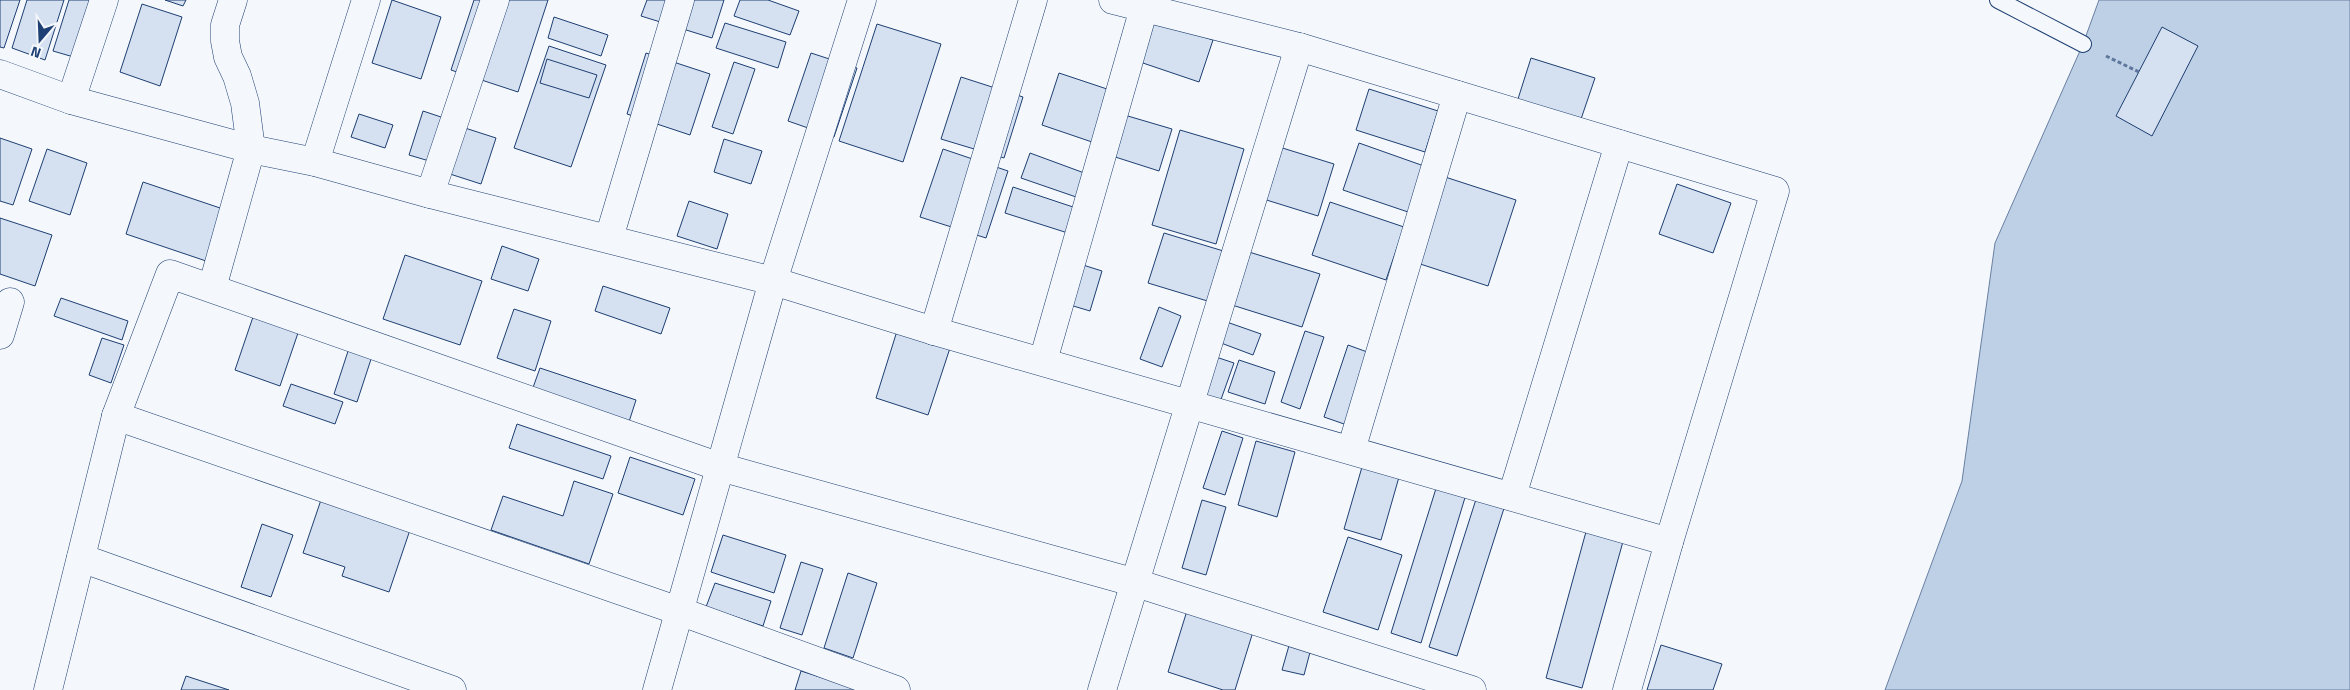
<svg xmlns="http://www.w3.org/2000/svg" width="2350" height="690" font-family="'Titillium Web',sans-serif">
  <rect width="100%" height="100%" fill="#f4f7fb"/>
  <!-- water -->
  <polygon fill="#bed0e5" stroke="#687fa3" points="2099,0 2350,0 2350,690 1885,690 1962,481 1995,243 2083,44"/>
  <!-- building -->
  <g fill="#d5e0f0" stroke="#1d3f73">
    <polygon points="0,0 20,0 4,48 0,47"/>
    <polygon points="27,0 64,0 45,60 12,48"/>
    <polygon points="69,0 96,0 77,58 53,51"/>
    <polygon points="165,0 186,0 183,6"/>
    <polygon points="392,0 441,17 421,79 372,63"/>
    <polygon points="474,0 548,0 518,92 451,70"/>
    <polygon points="647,0 724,0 712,38 641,16"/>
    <polygon points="740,0 768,0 799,11 790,35 734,16"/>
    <polygon points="142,4 182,17 160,86 120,72"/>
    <polygon points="554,17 608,35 601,56 548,38"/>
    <polygon points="1148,18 1213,40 1199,82 1134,60"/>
    <polygon points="725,23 786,42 778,68 716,48"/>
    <polygon points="877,24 941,44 903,162 839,141"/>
    <polygon points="2162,27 2198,46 2152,136 2116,116"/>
    <polygon points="549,46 606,65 571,167 514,148"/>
    <polygon points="646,53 710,74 690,135 627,114"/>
    <polygon points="811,53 857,68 834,137 788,121"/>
    <polygon points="1531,58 1595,78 1580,122 1517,102"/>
    <polygon points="547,59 597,75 589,98 540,83"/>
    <polygon points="734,62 755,69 733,134 712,127"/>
    <polygon points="1059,73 1113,91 1095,143 1042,125"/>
    <polygon points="961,77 1023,97 1004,158 941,139"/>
    <polygon points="1369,89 1438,111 1425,152 1356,130"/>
    <polygon points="423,111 450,120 436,163 409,155"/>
    <polygon points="359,114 393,125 385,148 351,137"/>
    <polygon points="1121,114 1172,129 1159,171 1109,155"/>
    <polygon points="465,128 496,138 481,184 450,174"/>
    <polygon points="1180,130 1244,149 1216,244 1152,225"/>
    <polygon points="0,138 32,149 13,205 0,201"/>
    <polygon points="724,139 762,151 751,184 714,172"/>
    <polygon points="1359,143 1424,166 1408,212 1343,190"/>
    <polygon points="1276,146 1334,164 1318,216 1260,198"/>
    <polygon points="47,149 87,163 70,215 29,201"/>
    <polygon points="943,149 1008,171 986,238 920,217"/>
    <polygon points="1030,153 1087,174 1079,198 1021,178"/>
    <polygon points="1442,176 1516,200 1488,286 1414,262"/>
    <polygon points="143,182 229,211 212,263 126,234"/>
    <polygon points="1677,184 1731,203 1713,253 1659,234"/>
    <polygon points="1013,187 1079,209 1071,234 1005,213"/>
    <polygon points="689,201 728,214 717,249 677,236"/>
    <polygon points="1330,202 1404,227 1386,280 1312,255"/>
    <polygon points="0,218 52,235 35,286 0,274"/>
    <polygon points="1164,233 1230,253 1214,303 1148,283"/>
    <polygon points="502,246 539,259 528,291 491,279"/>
    <polygon points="1249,252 1320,274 1302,327 1232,305"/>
    <polygon points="405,255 482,281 460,345 383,319"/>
    <polygon points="1083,265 1102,271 1090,311 1070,305"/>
    <polygon points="603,286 670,308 661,334 595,311"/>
    <polygon points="61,298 128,321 122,340 54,316"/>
    <polygon points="1159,307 1181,316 1162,367 1140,359"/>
    <polygon points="514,309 551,321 535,371 497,358"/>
    <polygon points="255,311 300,327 280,386 235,370"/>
    <polygon points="1221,320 1261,334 1253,355 1213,340"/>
    <polygon points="897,331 950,348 928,415 876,398"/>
    <polygon points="1305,331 1324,337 1300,409 1281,402"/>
    <polygon points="102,338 124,345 111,383 89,375"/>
    <polygon points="352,339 375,347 357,402 334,394"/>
    <polygon points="1348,345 1370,353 1347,425 1324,417"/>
    <polygon points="1210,355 1234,363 1219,405 1196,396"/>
    <polygon points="1239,360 1275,372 1265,404 1228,392"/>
    <polygon points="540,368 636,400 627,428 530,396"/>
    <polygon points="291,384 343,402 335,424 283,406"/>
    <polygon points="517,424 611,456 603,479 509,448"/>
    <polygon points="1222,431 1243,438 1225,495 1203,488"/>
    <polygon points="1256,441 1295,452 1277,517 1238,505"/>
    <polygon points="630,457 695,479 683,515 618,493"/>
    <polygon points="1362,467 1399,477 1381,540 1344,529"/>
    <polygon points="574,481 613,494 589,564 491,530 503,496 563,516"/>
    <polygon points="1438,482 1467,491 1421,643 1391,633"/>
    <polygon points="324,491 413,521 389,592 342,576 345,567 303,553"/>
    <polygon points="1478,493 1506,502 1457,656 1429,647"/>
    <polygon points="1202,500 1226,507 1206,575 1182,568"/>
    <polygon points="262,524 293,535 271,597 241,587"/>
    <polygon points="1587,528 1624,538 1582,688 1546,678"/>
    <polygon points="723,535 786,555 774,593 711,572"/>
    <polygon points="1348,537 1402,555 1378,630 1323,612"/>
    <polygon points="801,562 823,569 802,635 780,628"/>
    <polygon points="848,573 877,583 853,658 824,648"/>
    <polygon points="715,583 771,601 763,626 706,607"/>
    <polygon points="1190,601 1256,622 1235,690 1223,690 1168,672"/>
    <polygon points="1292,635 1313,641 1304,675 1282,670"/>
    <polygon points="1661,645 1722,664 1713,690 1647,690"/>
    <polygon points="801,671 861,690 795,690"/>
    <polygon points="186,676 229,690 181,690"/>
  </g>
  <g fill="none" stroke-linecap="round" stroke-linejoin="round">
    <!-- lane casing -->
    <g stroke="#1d3f73" stroke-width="18">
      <polyline id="lane" points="1998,0 2083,44"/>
    </g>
    <!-- street casing -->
    <g stroke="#1d3f73" stroke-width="29">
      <g id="street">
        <polyline points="1113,0 1299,47 1775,191 1669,542 1627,690"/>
        <polyline points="0,74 71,100 251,149 315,162 430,194 773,281 934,331 1669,542"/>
        <polyline points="71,100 104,0"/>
        <polyline points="315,162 366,0"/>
        <polyline points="430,194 495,0"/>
        <polyline points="609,238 680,0"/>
        <polyline points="212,288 251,149 245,103 237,76 228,57 225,41 225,25 233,0"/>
        <polyline points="934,331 1033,0"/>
        <polyline points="0,335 10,302"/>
        <polyline points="1043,361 1144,8"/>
        <polyline points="116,416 679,611 896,690"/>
        <polyline points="1351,450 1457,95"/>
        <polyline points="1512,496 1619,144"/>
        <polyline points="81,558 452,690"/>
        <polyline points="48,690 116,416 170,274 720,467 1136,583 1472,690"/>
        <polyline points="657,690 773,281 862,0"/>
        <polyline points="1102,690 1299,47"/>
      </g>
    </g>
    <!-- path -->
    <polyline stroke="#5e769c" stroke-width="3" stroke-dasharray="4 2.5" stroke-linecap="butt" points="2106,56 2139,72"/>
    <!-- lane -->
    <use href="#lane" stroke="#f4f7fb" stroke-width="16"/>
    <!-- street -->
    <use href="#street" stroke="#f4f7fb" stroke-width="28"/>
  </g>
  <!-- north arrow -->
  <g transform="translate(40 40) rotate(199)" stroke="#f4f7fb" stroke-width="4" paint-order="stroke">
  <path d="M0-4L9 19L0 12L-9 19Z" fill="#1d3f73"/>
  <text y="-8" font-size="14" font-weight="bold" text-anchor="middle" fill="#1d3f73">N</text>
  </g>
</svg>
